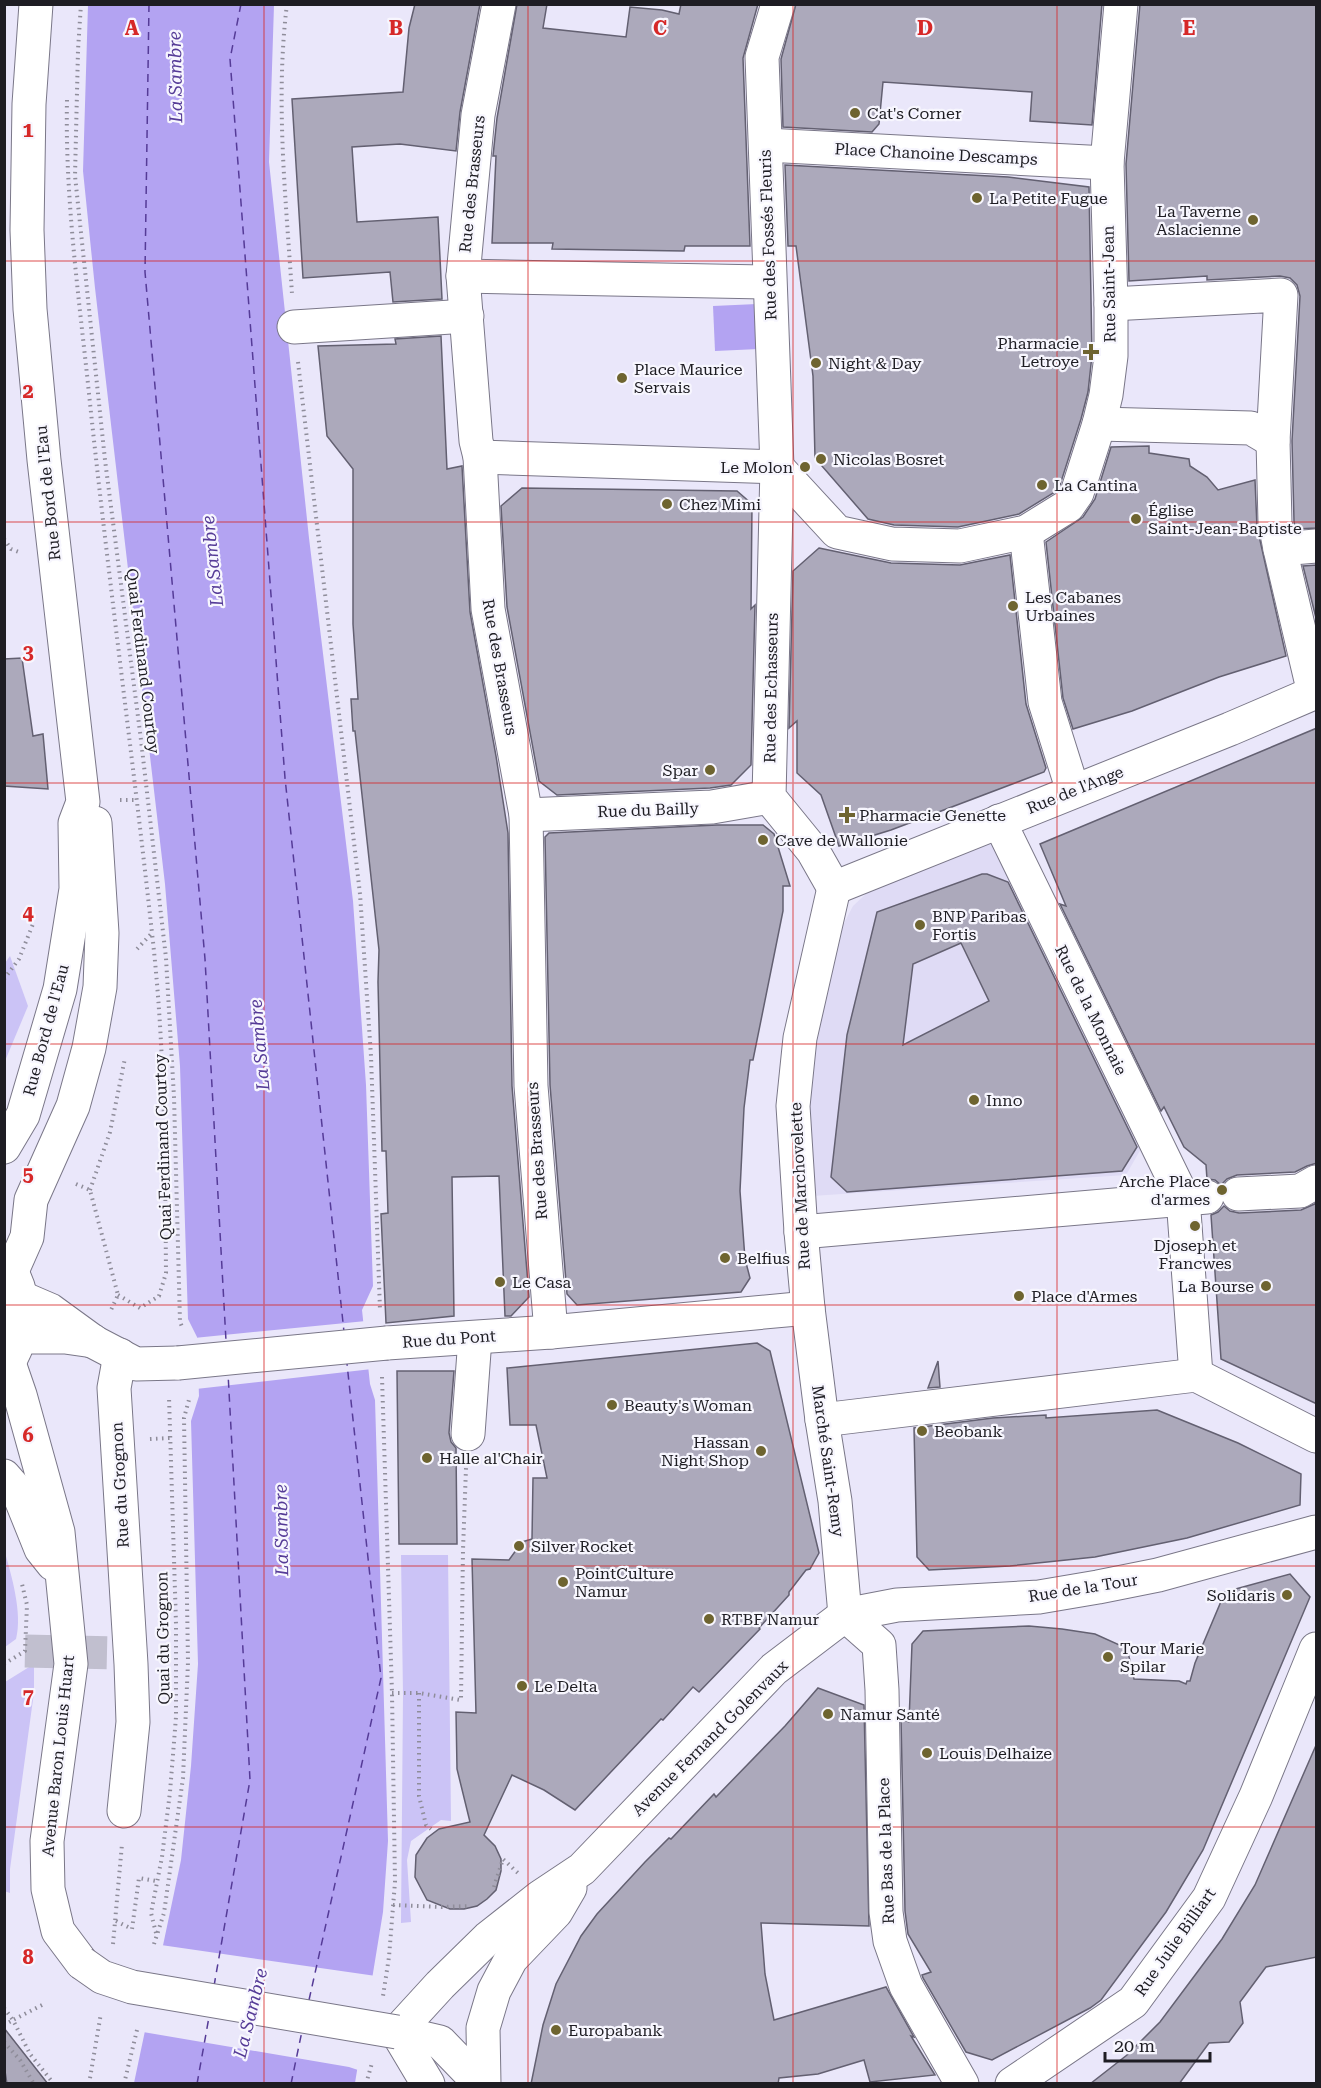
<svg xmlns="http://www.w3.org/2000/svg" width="1321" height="2088" font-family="'Roboto Serif',serif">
  <rect width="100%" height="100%" fill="#eae7fa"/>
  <!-- built -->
  <polygon fill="#dfdbf5" points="992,842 1142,1147 1126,1175 812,1196 808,1108 816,1027 840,931 853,906 869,891"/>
  <!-- green -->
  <g fill="#cbc3f6">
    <polygon points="10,956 28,1006 5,1061 5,963"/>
    <path d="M4,1549C11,1574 23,1613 16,1639L5,1647Z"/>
    <polygon points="401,1555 448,1555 451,1821 441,1820 411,1841 407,1860 411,1922 401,1923 403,1695"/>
    <polygon points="34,1664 34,1692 10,1869 10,1893 4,1891 5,1682"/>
  </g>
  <!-- water -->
  <g fill="#b3a3f2">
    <polygon points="88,5 274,5 269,162 309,538 353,901 366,1085 373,1286 362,1310 370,1384 375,1400 388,1841 383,1912 355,2083 134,2083 181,1860 191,1766 198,1664 191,1421 199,1396 197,1337 188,1319 180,1066 165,884 95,288 83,171"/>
    <polygon points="757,304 759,349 715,351 713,306"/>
  </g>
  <!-- pier -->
  <g fill="#eae7fa">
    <polygon points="366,1321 372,1369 196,1389 194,1338"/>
    <polygon points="161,1945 376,1976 361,2071 349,2067 143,2032"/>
  </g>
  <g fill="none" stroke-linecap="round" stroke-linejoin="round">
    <!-- ferry -->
    <g stroke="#553b97" stroke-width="1.5" stroke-dasharray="8 6" stroke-linecap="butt">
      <polyline points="149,4 145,272 205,959 226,1341"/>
      <polyline points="241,4 230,59 285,778 344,1332"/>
      <polyline points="214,1986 250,1780 228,1373"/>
      <polyline points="309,2000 381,1678 347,1364"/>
      <polyline points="197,2084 209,2017"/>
      <polyline points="291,2084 302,2031"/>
    </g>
  </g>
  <!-- building -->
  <g fill="#aca9bb" stroke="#636071" stroke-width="1.5" fill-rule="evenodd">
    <polygon points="415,4 480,4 460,112 456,151 400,144 352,147 357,222 438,217 442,299 393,302 390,272 303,278 292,99 403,92 409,28"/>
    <polygon points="517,4 547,4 543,28 626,37 630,7 662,10 679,14 681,4 758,4 743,58 750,246 685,246 684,251 552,249 553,243 492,243 496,156 493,156 497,118"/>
    <polygon points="796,4 1102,4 1092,125 1030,121 1032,92 883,82 879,124 872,132 783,127 781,59"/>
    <polygon points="1140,4 1317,4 1317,528 1295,529 1294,521 1292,441 1300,296 1297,285 1290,278 1280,276 1207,280 1207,276 1129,281 1126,164"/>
    <polygon points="785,165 1008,177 1089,187 1092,355 1088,392 1081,419 1060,485 1055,492 1019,514 958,527 894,525 868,519 815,458 813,376 796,246 788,246"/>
    <polygon points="441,336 447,469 462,466 470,612 496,756 508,833 512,1086 529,1297 511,1316 505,1316 499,1176 452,1177 454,1316 386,1323 381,1214 388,1213 386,1151 382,1151 378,982 379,950 355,731 353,731 351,699 358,699 353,624 353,469 327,436 318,346 396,344 395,339"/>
    <polygon points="1149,446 1149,453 1189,459 1190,466 1207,477 1218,490 1255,480 1257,527 1286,656 1219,677 1132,711 1073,729 1063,698 1046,542 1083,517 1095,499 1111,447"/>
    <polygon points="522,488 737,491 752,504 751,609 755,605 751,765 731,785 710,788 557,795 539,781 507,607 501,506"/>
    <polygon points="819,548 891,563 960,565 1010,555 1026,704 1046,768 1044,772 891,830 839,846 821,795 797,773 797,721 789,728 793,571"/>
    <polygon points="1317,565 1317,622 1303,566"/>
    <polygon points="22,658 33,736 43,734 48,789 4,786 4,659"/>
    <polygon points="1317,728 1317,1163 1307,1166 1295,1172 1237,1175 1227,1179 1221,1185 1215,1180 1207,1179 1206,1165 1184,1147 1164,1107 1161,1111 1060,904 1066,906 1040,844"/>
    <polygon points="717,825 763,825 774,834 790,886 783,886 783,911 753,1060 750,1060 744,1108 740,1191 745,1259 750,1278 741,1292 577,1305 567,1294 550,1085 545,837 549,833"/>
    <path d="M982,874H987L1008,882L1137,1147L1122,1171L847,1192L831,1177L847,1035L877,912ZM961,943L989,1001L903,1045L913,964Z"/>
    <polygon points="1317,1203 1317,1404 1221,1359 1211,1215 1218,1212 1224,1206 1230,1211 1239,1213 1301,1210"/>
    <polygon points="757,1343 770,1351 819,1553 810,1569 806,1570 789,1592 789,1595 759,1628 760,1629 699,1692 693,1687 663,1720 661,1719 575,1810 544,1790 512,1775 484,1835 495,1846 501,1859 501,1871 496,1890 487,1899 477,1906 464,1909 450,1909 427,1900 415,1877 416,1855 427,1838 439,1829 470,1822 457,1769 456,1712 476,1713 472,1559 509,1560 522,1542 532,1539 533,1478 547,1478 536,1425 510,1425 507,1368"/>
    <polygon points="938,1361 940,1387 928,1388"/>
    <polygon points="397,1371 454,1371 449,1433 451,1442 456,1448 457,1544 399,1544"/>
    <polygon points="1157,1410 1238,1443 1301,1474 1300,1505 1187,1538 1095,1557 1010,1566 929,1570 917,1557 914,1428 993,1418 1046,1415 1046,1418"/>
    <polygon points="1290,1574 1310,1597 1203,1850 1166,1912 1101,2000 1090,2008 992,2060 966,2052 923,1978 922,1975 931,1972 908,1934 905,1911 901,1719 909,1722 912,1644 923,1631 1029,1626 1062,1629 1095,1634 1124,1647 1128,1652 1134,1679 1179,1681 1186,1684 1187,1681 1190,1681 1195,1663 1225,1592"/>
    <polygon points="818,1688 864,1705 869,1926 761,1923 765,1974 774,2020 886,1987 914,2037 911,2036 935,2075 870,2082 864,2060 818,2074 779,2078 778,2084 531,2084 543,2025 556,1984 581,1936 597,1914 645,1862 669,1838 671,1839 714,1794 716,1797 785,1726"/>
    <polygon points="1317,1743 1317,1957 1266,1967 1240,2002 1243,2023 1229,2042 1209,2043 1179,2084 1090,2084 1127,2055 1160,2022 1222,1939 1255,1885"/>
    <polygon points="4,2028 48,2084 7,2084 5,2071"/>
  </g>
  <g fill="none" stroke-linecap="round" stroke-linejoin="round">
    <!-- minor-tunnel -->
    <polyline stroke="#c1bfcf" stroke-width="33" stroke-dasharray="33 16" stroke-linecap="butt" points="25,1651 115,1653"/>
    <!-- minor casing -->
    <g stroke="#7a7788" stroke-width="35">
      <g id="minor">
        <polyline points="499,4 478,115 463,276 476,441 480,457 488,609 526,815 531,1086 551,1332"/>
        <polyline points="778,4 762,57 777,467 769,797 813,851 834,888"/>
        <polyline points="766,145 1107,163"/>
        <polyline points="463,276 769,282"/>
        <polyline points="1111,304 1281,295 1273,441 1275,523 1280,549 1314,693"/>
        <polyline points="294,327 467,316"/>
        <polyline points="1099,424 1251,428 1273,441"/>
        <polyline points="480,457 777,467"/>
        <polyline points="777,467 837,532 892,544 960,546 1026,532 1068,506 1077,493 1099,424 1106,395 1111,356 1111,304 1107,163 1121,4"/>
        <polyline points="1026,532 1045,702 1073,791"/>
        <polyline points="1280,549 1316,546"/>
        <polyline points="526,815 712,807 769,797"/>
        <polyline points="999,821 1183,1198 1196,1375"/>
        <polyline points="834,888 800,1038 793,1106 801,1232 808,1308 822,1420 835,1501 845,1615"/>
        <polyline points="834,888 1230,729 1316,692"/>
        <polyline points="1238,1194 1300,1191 1316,1182"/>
        <polyline points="801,1232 1207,1197"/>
        <polyline points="22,1298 50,1310 94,1342 136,1364 178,1363"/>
        <polyline points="20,1337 65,1337 93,1341"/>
        <polyline points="387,1343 551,1332 808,1308"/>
        <polyline points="120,1355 114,1388 131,1664 133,1722 124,1811"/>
        <polyline points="822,1420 1196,1375 1316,1436"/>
        <polyline points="468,1434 475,1338"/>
        <polyline points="845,1615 879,1645 882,1690 886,1912 890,1941 906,1986 962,2084"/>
        <polyline points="397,2032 440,1985 488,1938 540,1897 582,1869 774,1669 845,1615 897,1605 1039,1597 1098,1587 1158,1575 1316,1532"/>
        <polyline points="484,2084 483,2028 494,1991 511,1959 556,1912 570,1888"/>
        <polyline points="1012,2084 1133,2002 1209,1898 1256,1796 1316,1649"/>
      </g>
    </g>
    <!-- major casing -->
    <g stroke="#7a7788" stroke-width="35">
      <g id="major">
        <polyline points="4,1147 23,1115 60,989 76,889 75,823 83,802 44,460 30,309 27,230 29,104 36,4"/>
        <path d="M4,1260C29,1294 28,1336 4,1369"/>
        <polyline points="12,1271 27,1237 31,1200 73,1106 89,1048 100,987 102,933 95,823"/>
        <polyline points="9,1363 20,1395 58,1532 71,1664 47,1841 48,1889 58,1931 82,1963"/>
        <polyline points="4,1476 18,1492 41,1549 53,1564"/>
        <polyline points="397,2032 440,2042 470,2073 474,2084"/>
        <polyline points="397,2032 428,2084"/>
      </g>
    </g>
    <!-- path -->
    <g stroke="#8f8d9a" stroke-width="4" stroke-dasharray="1.5 4.5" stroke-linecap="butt">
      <polyline points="81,4 78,50 75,176 105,460 141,740 166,958 174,1097 180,1322 183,1329"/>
      <path d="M287,4C275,100 286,199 292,294"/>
      <path d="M67,100C65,195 78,290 88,384C107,568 132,750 152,933L137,949"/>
      <polyline points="298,362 360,894 371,1056 380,1310"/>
      <polyline points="4,539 11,549 19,552"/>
      <polyline points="120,800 138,800"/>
      <polyline points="4,979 19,959 33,924"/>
      <polyline points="76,1184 90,1190 118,1295 110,1312"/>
      <polyline points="90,1190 110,1132 125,1058"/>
      <path d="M118,1295L140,1308L159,1296L166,1273C165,1159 165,1046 152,933"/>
      <polyline points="382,1377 392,1693 395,1882 389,1957 383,1996"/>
      <polyline points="150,1439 170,1438"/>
      <polyline points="4,1664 25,1651 27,1605 22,1584"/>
      <polyline points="392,1693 419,1693 461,1700 463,1550 466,1468"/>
      <polyline points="419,1693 419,1796 426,1825 431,1829"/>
      <polyline points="494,1887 503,1859 518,1873"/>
      <polyline points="393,1905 442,1907 470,1906"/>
      <polyline points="116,1921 132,1929 139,1878 156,1881"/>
      <polyline points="156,1933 151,1913 162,1857 170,1792 176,1717 176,1624 169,1397"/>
      <polyline points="113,1944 122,1844"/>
      <polyline points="154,1944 164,1913 183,1778 188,1662 184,1418 190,1396"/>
      <polyline points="42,2005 13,2020 30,2054 54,2084"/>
      <polyline points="4,2008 13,2020 4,2025"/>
      <polyline points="4,2042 20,2060 34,2084"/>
      <polyline points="89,2084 101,2013"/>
      <polyline points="124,2084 137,2030"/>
      <polyline points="366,2084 372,2063"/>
    </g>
    <!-- minor -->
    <use href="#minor" stroke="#fff" stroke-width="33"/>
    <!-- major -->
    <use href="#major" stroke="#fff" stroke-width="33"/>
    <!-- minor-bridge casing -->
    <g stroke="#7a7788" stroke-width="35" stroke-linecap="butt">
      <polyline id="minor-bridge" points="178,1363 387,1343"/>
    </g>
    <!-- major-bridge casing -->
    <g stroke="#7a7788" stroke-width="35" stroke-linecap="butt">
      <polyline id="major-bridge" points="82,1963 102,1977 132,1987 397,2032"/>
    </g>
    <!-- minor-bridge -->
    <use href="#minor-bridge" stroke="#fff" stroke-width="33"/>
    <!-- major-bridge -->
    <use href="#major-bridge" stroke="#fff" stroke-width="33"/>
  </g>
  <!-- grid -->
  <path fill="none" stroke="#d62828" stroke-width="1.5" stroke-opacity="0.55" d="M264,4V2084M528,4V2084M793,4V2084M1057,4V2084M4,261H1316M4,522H1316M4,783H1316M4,1044H1316M4,1305H1316M4,1566H1316M4,1827H1316"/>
  <!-- markers -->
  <g fill="#6e6430" stroke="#f7f6fe" stroke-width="2">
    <circle cx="855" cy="113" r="6"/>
    <circle cx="977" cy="198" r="6"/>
    <circle cx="1253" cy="220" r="6"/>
    <path d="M1088 343h6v6h6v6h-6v6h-6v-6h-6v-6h6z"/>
    <circle cx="816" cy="363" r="6"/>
    <circle cx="622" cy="378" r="6"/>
    <circle cx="821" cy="459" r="6"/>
    <circle cx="805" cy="467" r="6"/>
    <circle cx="1042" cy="485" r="6"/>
    <circle cx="667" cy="504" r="6"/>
    <circle cx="1136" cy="519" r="6"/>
    <circle cx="1013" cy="606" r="6"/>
    <circle cx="710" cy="770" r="6"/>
    <path d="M844 806h6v6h6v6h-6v6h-6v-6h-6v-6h6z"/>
    <circle cx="763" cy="840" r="6"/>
    <circle cx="920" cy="925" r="6"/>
    <circle cx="974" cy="1100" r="6"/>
    <circle cx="1222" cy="1190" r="6"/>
    <circle cx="1195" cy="1226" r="6"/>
    <circle cx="725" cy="1258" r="6"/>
    <circle cx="500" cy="1282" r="6"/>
    <circle cx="1266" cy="1286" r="6"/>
    <circle cx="1019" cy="1296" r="6"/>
    <circle cx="612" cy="1405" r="6"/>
    <circle cx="922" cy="1431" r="6"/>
    <circle cx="761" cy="1451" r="6"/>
    <circle cx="427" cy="1458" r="6"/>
    <circle cx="519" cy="1546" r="6"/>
    <circle cx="563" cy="1582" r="6"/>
    <circle cx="1287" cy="1595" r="6"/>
    <circle cx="709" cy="1619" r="6"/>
    <circle cx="1108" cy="1657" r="6"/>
    <circle cx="522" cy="1686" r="6"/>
    <circle cx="828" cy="1714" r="6"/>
    <circle cx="927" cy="1753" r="6"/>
    <circle cx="556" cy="2030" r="6"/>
  </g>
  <g text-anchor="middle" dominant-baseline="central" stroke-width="4.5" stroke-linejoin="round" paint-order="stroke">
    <!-- poi labels -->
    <g font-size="16" fill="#1e1d23" stroke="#f7f6fe" text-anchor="start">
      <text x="867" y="113">Cat's Corner</text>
      <text x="989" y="198">La Petite Fugue</text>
      <text x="1241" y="211" text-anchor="end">La Taverne<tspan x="1241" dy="18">Aslacienne</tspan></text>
      <text x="1079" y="343" text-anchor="end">Pharmacie<tspan x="1079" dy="18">Letroye</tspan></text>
      <text x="828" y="363">Night &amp; Day</text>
      <text x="634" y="369">Place Maurice<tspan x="634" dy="18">Servais</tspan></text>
      <text x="833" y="459">Nicolas Bosret</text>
      <text x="793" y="467" text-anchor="end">Le Molon</text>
      <text x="1054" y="485">La Cantina</text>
      <text x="679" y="504">Chez Mimi</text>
      <text x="1148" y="510">Église<tspan x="1148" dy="18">Saint-Jean-Baptiste</tspan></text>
      <text x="1025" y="597">Les Cabanes<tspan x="1025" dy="18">Urbaines</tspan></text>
      <text x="698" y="770" text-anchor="end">Spar</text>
      <text x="859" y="815">Pharmacie Genette</text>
      <text x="775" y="840">Cave de Wallonie</text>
      <text x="932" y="916">BNP Paribas<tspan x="932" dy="18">Fortis</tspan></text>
      <text x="986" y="1100">Inno</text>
      <text x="1210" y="1181" text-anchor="end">Arche Place<tspan x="1210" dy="18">d'armes</tspan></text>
      <text x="1195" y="1245" text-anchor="middle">Djoseph et<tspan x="1195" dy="18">Francwes</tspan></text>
      <text x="737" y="1258">Belfius</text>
      <text x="512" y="1282">Le Casa</text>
      <text x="1254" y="1286" text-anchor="end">La Bourse</text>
      <text x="1031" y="1296">Place d'Armes</text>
      <text x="624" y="1405">Beauty's Woman</text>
      <text x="934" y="1431">Beobank</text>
      <text x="749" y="1442" text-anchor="end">Hassan<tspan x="749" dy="18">Night Shop</tspan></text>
      <text x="439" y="1458">Halle al'Chair</text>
      <text x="531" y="1546">Silver Rocket</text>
      <text x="575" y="1573">PointCulture<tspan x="575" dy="18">Namur</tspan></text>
      <text x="1275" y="1595" text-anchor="end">Solidaris</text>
      <text x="721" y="1619">RTBF Namur</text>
      <text x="1120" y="1648">Tour Marie<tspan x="1120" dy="18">Spilar</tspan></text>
      <text x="534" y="1686">Le Delta</text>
      <text x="840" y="1714">Namur Santé</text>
      <text x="939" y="1753">Louis Delhaize</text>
      <text x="568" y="2030">Europabank</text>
    </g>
    <!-- street labels -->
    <g font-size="16" fill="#1e1d23" stroke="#f7f6fe">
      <text transform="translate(936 154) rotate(3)">Place Chanoine Descamps</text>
      <text transform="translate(472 184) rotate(-84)">Rue des Brasseurs</text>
      <text transform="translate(768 235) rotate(-92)">Rue des Fossés Fleuris</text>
      <text transform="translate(1109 284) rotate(-91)">Rue Saint-Jean</text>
      <text transform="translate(48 493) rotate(-96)">Rue Bord de l'Eau</text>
      <text transform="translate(143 661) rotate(83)">Quai Ferdinand Courtoy</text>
      <text transform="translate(500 667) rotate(80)">Rue des Brasseurs</text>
      <text transform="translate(771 688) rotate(-89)">Rue des Echasseurs</text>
      <text transform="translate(1075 790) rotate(-22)">Rue de l'Ange</text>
      <text transform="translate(648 810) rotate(-2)">Rue du Bailly</text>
      <text transform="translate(1091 1010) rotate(64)">Rue de la Monnaie</text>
      <text transform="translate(46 1030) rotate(-75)">Rue Bord de l'Eau</text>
      <text transform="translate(163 1147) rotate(-92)">Quai Ferdinand Courtoy</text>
      <text transform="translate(537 1151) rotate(-94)">Rue des Brasseurs</text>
      <text transform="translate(800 1186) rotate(-93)">Rue de Marchovelette</text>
      <text transform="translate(449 1339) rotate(-4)">Rue du Pont</text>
      <text transform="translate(828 1461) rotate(82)">Marché Saint-Remy</text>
      <text transform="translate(120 1485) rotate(-93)">Rue du Grognon</text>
      <text transform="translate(1083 1588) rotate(-9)">Rue de la Tour</text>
      <text transform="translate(163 1638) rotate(-91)">Quai du Grognon</text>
      <text transform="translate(710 1738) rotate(-45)">Avenue Fernand Golenvaux</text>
      <text transform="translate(58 1756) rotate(-84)">Avenue Baron Louis Huart</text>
      <text transform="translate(886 1851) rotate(-92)">Rue Bas de la Place</text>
      <text transform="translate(1175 1942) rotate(-55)">Rue Julie Billiart</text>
    </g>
    <!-- water labels -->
    <g font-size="18" font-style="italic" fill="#553b97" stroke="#f7f6fe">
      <text transform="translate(175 77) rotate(-91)">La Sambre</text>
      <text transform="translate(212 561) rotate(-96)">La Sambre</text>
      <text transform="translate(259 1045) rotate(-95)">La Sambre</text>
      <text transform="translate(281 1530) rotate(-91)">La Sambre</text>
      <text transform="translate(250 2013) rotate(-76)">La Sambre</text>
    </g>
  </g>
  <g font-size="20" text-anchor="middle" font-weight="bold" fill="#d62828" stroke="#f7f6fe" stroke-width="4.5" stroke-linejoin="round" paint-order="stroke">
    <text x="132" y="35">A</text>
    <text x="396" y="35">B</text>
    <text x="660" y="35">C</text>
    <text x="925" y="35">D</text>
    <text x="1189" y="35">E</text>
    <text x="28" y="137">1</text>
    <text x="28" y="398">2</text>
    <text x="28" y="659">3</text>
    <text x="28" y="920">4</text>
    <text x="28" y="1181">5</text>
    <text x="28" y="1442">6</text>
    <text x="28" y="1703">7</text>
    <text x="28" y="1964">8</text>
  </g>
  <!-- border -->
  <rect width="1321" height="2088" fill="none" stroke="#1e1d23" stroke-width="12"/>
  <!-- scale -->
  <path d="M1105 2052v9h105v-9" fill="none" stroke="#1e1d23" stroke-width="3"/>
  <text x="1114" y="2052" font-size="18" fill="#1e1d23" stroke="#f7f6fe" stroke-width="4.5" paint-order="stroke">20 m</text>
</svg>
